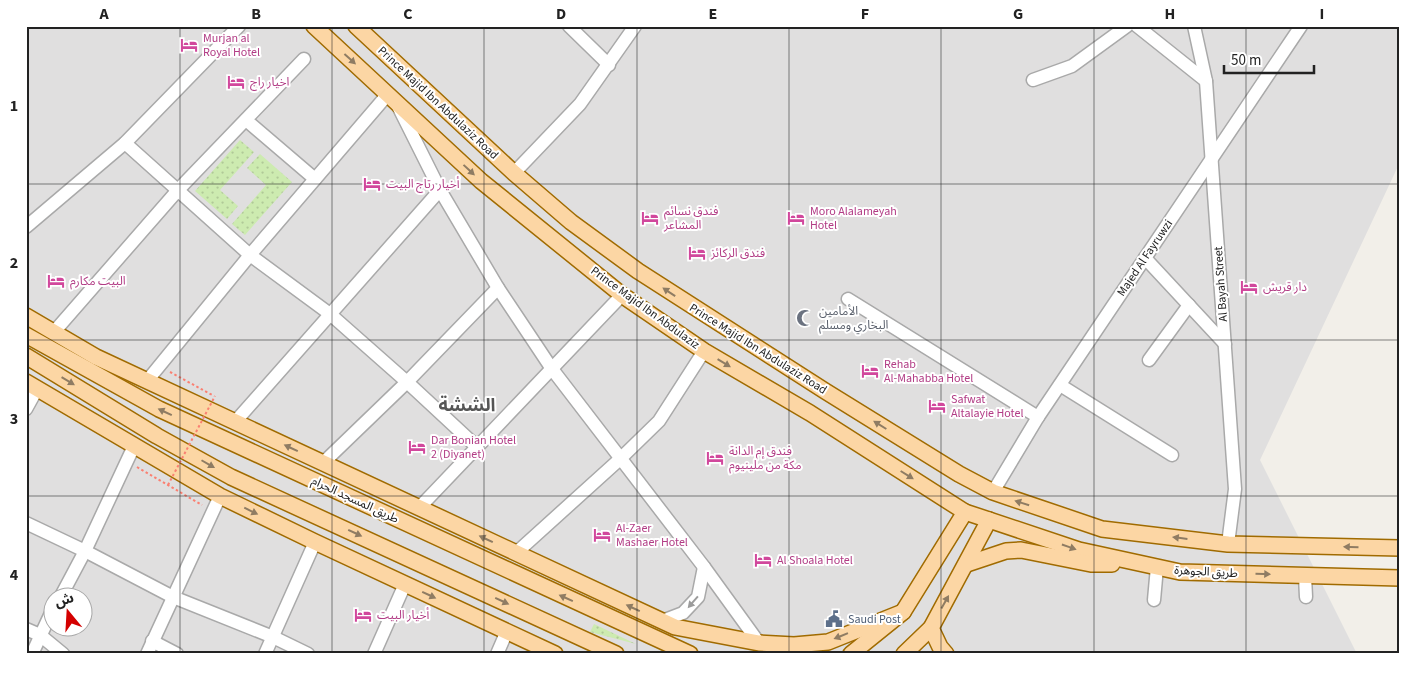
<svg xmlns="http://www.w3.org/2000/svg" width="1426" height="680" font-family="'Source Sans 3','Noto Sans Arabic',sans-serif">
  <defs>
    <pattern id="grass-dots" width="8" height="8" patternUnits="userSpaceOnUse" patternTransform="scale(1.25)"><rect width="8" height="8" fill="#cdebb0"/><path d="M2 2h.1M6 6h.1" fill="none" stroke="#b0c997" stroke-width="1.8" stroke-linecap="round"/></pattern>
  </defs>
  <rect width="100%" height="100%" fill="#f2efe9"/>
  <!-- residential -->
  <path fill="#e0dfdf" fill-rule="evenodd" d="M26,26H1400V162L1260,460L1357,654H26ZM52,598H82V628H52Z"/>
  <!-- grass -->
  <g fill="url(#grass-dots)">
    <polygon points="240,140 254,152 220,190 238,206 227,219 195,191"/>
    <polygon points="260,154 292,182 245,235 232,224 266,185 247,168"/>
    <polygon points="594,624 636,644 590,632"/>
  </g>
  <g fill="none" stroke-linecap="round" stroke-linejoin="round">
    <!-- minor casing -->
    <g stroke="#a9a9a9" stroke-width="15">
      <g id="minor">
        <polyline points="569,26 609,65"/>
        <polyline points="1137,26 1206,81"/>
        <polyline points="1194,26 1206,81 1235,489 1228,544"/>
        <polyline points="1033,80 1072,66 1127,26"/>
        <polyline points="398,106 440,190 498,288 552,369 704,567 759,643"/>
        <polyline points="246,120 315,179"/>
        <polyline points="125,143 250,255 330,314 407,382 477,447"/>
        <polyline points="514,173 580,104 635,26"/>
        <polyline points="26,227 125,143 239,26"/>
        <polyline points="1145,258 1225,344"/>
        <polyline points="848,299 1038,417"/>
        <polyline points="54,332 178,190 304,59"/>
        <polyline points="1149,360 1189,305"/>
        <polyline points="147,381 250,255 388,94"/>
        <polyline points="1060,385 1172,455"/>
        <polyline points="26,409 37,389"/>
        <polyline points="235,422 440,190"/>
        <polyline points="323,463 407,382 498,288"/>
        <polyline points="993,492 1038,417 1301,26"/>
        <polyline points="419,508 622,295"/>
        <polyline points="26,523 85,551 173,597 273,637 308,654"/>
        <polyline points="516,553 620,459 659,421 704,351"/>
        <polyline points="1305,576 1306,597"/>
        <polyline points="60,598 85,551 134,446"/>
        <polyline points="1154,600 1157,567"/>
        <polyline points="662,621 683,613 698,597 704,567"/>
        <polyline points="26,629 40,635 63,654"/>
        <polyline points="152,641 177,654"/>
        <polyline points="32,654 52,611"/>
        <polyline points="147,654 220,496"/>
        <polyline points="265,654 315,542"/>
        <polyline points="374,654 405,584"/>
        <polyline points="497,654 507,631"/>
      </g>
    </g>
    <!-- major casing -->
    <g stroke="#a06b00" stroke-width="18">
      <g id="major">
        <polyline points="314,26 481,181 622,295 704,351 810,413 965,512 1079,550 1180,572 1400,578"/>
        <polyline points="356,26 514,173 571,222 638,271 825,391 959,474 993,492 1102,529 1228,544 1400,548"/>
        <polyline points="26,316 96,357 675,627 759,643 794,645 828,642 903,612"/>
        <polyline points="26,335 159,409 690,654"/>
        <polyline points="26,356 157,436 231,477 616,654"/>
        <polyline points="26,382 220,496 315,542 555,654"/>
        <polyline points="967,564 1006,551 1021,550 1091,564 1112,564"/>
        <polyline points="931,628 940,647 946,654"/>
        <polyline points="851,654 903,612 965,512"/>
        <polyline points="904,654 931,628 989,520"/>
      </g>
    </g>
    <!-- path -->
    <g stroke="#fa8072" stroke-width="2" stroke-dasharray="2.5 2.5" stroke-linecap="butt">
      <polyline points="170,372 214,396"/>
      <polyline points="137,467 202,505"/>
    </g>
    <!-- minor -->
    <use href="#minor" stroke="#fff" stroke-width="12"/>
    <!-- major -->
    <use href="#major" stroke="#fcd6a4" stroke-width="15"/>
    <!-- path-bridge -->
    <polyline stroke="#fa8072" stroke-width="2" stroke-dasharray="2.5 2.5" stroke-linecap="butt" points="168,485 215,396"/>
  </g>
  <!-- one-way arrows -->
  <defs><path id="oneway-solid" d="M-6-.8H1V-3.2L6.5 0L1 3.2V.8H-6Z" transform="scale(1.25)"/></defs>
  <g fill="#8f7c63">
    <use href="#oneway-solid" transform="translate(350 59) rotate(42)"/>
    <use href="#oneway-solid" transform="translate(469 170) rotate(43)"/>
    <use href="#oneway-solid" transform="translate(669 292) rotate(-146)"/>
    <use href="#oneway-solid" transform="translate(724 363) rotate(31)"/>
    <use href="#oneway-solid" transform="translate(68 381) rotate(31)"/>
    <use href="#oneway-solid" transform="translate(165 412) rotate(-155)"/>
    <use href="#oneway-solid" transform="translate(880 425) rotate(-148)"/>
    <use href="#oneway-solid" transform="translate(291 448) rotate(-155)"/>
    <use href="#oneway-solid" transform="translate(208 464) rotate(30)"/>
    <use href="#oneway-solid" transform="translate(907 475) rotate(32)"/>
    <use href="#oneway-solid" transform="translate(1022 503) rotate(-162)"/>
    <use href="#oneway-solid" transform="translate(251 511) rotate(26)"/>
    <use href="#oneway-solid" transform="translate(355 533) rotate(25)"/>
    <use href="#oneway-solid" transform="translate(1180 538) rotate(-173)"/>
    <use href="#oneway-solid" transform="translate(486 539) rotate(-155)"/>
    <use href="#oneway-solid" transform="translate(1069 547) rotate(19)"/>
    <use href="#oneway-solid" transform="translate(1351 547) rotate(-178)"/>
    <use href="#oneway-solid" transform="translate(1263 574) rotate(2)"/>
    <use href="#oneway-solid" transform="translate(429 595) rotate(25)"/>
    <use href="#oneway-solid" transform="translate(566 598) rotate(-156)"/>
    <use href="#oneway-solid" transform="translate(502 601) rotate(25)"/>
    <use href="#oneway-solid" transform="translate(945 602) rotate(-61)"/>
    <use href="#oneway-solid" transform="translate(633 608) rotate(-155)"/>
    <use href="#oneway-solid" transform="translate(841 636) rotate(158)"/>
  </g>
  <use fill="#9c9c9c" href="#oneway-solid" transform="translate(693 602) rotate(131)"/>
  <!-- grid -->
  <path fill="none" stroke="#222" stroke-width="1" stroke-opacity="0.55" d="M180,26V654M332,26V654M484,26V654M637,26V654M789,26V654M941,26V654M1094,26V654M1246,26V654M26,184H1400M26,340H1400M26,496H1400"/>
  <!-- icons -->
  <defs>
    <g id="hotel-bare" transform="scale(1.35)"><path d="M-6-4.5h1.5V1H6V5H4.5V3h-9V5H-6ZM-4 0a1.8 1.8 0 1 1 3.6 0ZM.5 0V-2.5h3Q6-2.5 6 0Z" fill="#d1479c" stroke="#fff" stroke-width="2.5" paint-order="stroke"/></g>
    <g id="mosque-bare" transform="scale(1.35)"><path d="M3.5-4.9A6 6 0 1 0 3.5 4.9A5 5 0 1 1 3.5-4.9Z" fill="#6b7280" stroke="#fff" stroke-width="2.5" paint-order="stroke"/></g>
    <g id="civic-bare" transform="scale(1.35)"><path d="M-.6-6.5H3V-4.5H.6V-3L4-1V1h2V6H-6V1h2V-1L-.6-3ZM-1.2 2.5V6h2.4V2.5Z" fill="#5c6f8a" stroke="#fff" stroke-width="2.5" paint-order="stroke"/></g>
  </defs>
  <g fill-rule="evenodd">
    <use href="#hotel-bare" x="189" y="45"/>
    <use href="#hotel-bare" x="236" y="82"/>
    <use href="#hotel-bare" x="372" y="184"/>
    <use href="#hotel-bare" x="650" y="218"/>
    <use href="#hotel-bare" x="796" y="218"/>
    <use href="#hotel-bare" x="697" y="253"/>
    <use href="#hotel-bare" x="56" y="281"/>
    <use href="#hotel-bare" x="1249" y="287"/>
    <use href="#mosque-bare" x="805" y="318"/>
    <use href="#hotel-bare" x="870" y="371"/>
    <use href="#hotel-bare" x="937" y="406"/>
    <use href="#hotel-bare" x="417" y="447"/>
    <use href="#hotel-bare" x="715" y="458"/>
    <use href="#hotel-bare" x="602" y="535"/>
    <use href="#hotel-bare" x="763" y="560"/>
    <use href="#hotel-bare" x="363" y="615"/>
    <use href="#civic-bare" x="834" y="619"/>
  </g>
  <g text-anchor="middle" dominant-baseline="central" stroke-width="4" stroke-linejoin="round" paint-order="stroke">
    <!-- hotel labels -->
    <g font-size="12" fill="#b23c85" stroke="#fff" text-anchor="start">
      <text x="203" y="38">Murjan al<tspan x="203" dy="14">Royal Hotel</tspan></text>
      <text x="250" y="82">اخيار راج</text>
      <text x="386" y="184">أخيار رتاج البيت</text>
      <text x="664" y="211">فندق نسائم<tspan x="664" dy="14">المشاعر</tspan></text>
      <text x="810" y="211">Moro Alalameyah<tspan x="810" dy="14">Hotel</tspan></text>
      <text x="711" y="253">فندق الركائز</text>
      <text x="70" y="281">البيت مكارم</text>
      <text x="1263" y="287">دار قريش</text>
      <text x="884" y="364">Rehab<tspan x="884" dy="14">Al-Mahabba Hotel</tspan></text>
      <text x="951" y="399">Safwat<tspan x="951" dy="14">Altalayie Hotel</tspan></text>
      <text x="431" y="440">Dar Bonian Hotel<tspan x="431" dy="14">2 (Diyanet)</tspan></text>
      <text x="729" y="451">فندق إم الدانة<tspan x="729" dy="14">مكة من ملينيوم</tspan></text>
      <text x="616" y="528">Al-Zaer<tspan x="616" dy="14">Mashaer Hotel</tspan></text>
      <text x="777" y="560">Al Shoala Hotel</text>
      <text x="377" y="615">أخيار البيت</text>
    </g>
    <!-- street labels -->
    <g font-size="12" fill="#222" stroke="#fff">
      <text transform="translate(438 103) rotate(43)">Prince Majid Ibn Abdulaziz Road</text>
      <text transform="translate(1145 258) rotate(-56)">Majed Al Fayruwzi</text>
      <text transform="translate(1221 284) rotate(-94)">Al Bayah Street</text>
      <text transform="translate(645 308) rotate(36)">Prince Majid Ibn Abdulaziz</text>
      <text transform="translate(758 349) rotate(32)">Prince Majid Ibn Abdulaziz Road</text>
      <text transform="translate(355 500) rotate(25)">طريق المسجد الحرام</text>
      <text transform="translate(1206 572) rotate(3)">طريق الجوهرة</text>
    </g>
    <!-- worship labels -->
    <g font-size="12" fill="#5b616d" stroke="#fff" text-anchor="start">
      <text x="819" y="311">الأمامين<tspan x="819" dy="14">البخاري ومسلم</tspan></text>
    </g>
    <!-- service labels -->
    <g font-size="12" fill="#4e5e75" stroke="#fff" text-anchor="start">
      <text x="848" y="619">Saudi Post</text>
    </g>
    <!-- district labels -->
    <g font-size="18" font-weight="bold" fill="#555" stroke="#fff">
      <text x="467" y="405">الششة</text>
    </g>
  </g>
  <!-- border -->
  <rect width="1426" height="680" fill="none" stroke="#ffffff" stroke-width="55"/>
  <!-- north arrow -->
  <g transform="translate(68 612) rotate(342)"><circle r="24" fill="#ffffff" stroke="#a7a7a7"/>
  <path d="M0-4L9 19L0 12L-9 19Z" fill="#d40000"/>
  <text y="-8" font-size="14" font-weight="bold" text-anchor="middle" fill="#222222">ش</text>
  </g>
  <!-- scale -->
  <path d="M1224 65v8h90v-8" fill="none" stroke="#222222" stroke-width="2.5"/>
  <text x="1231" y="65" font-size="15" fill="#222222" stroke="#ffffff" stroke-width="4" paint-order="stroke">50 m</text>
  <rect x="28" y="28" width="1370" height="624" fill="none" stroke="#222" stroke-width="2"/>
  <g font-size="16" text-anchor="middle" font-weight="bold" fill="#222">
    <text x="104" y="19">A</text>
    <text x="256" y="19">B</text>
    <text x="408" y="19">C</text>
    <text x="561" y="19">D</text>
    <text x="713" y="19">E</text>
    <text x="865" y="19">F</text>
    <text x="1018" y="19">G</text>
    <text x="1170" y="19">H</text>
    <text x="1322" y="19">I</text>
    <text x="14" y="111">1</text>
    <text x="14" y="268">2</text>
    <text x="14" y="424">3</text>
    <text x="14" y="580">4</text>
  </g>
</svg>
